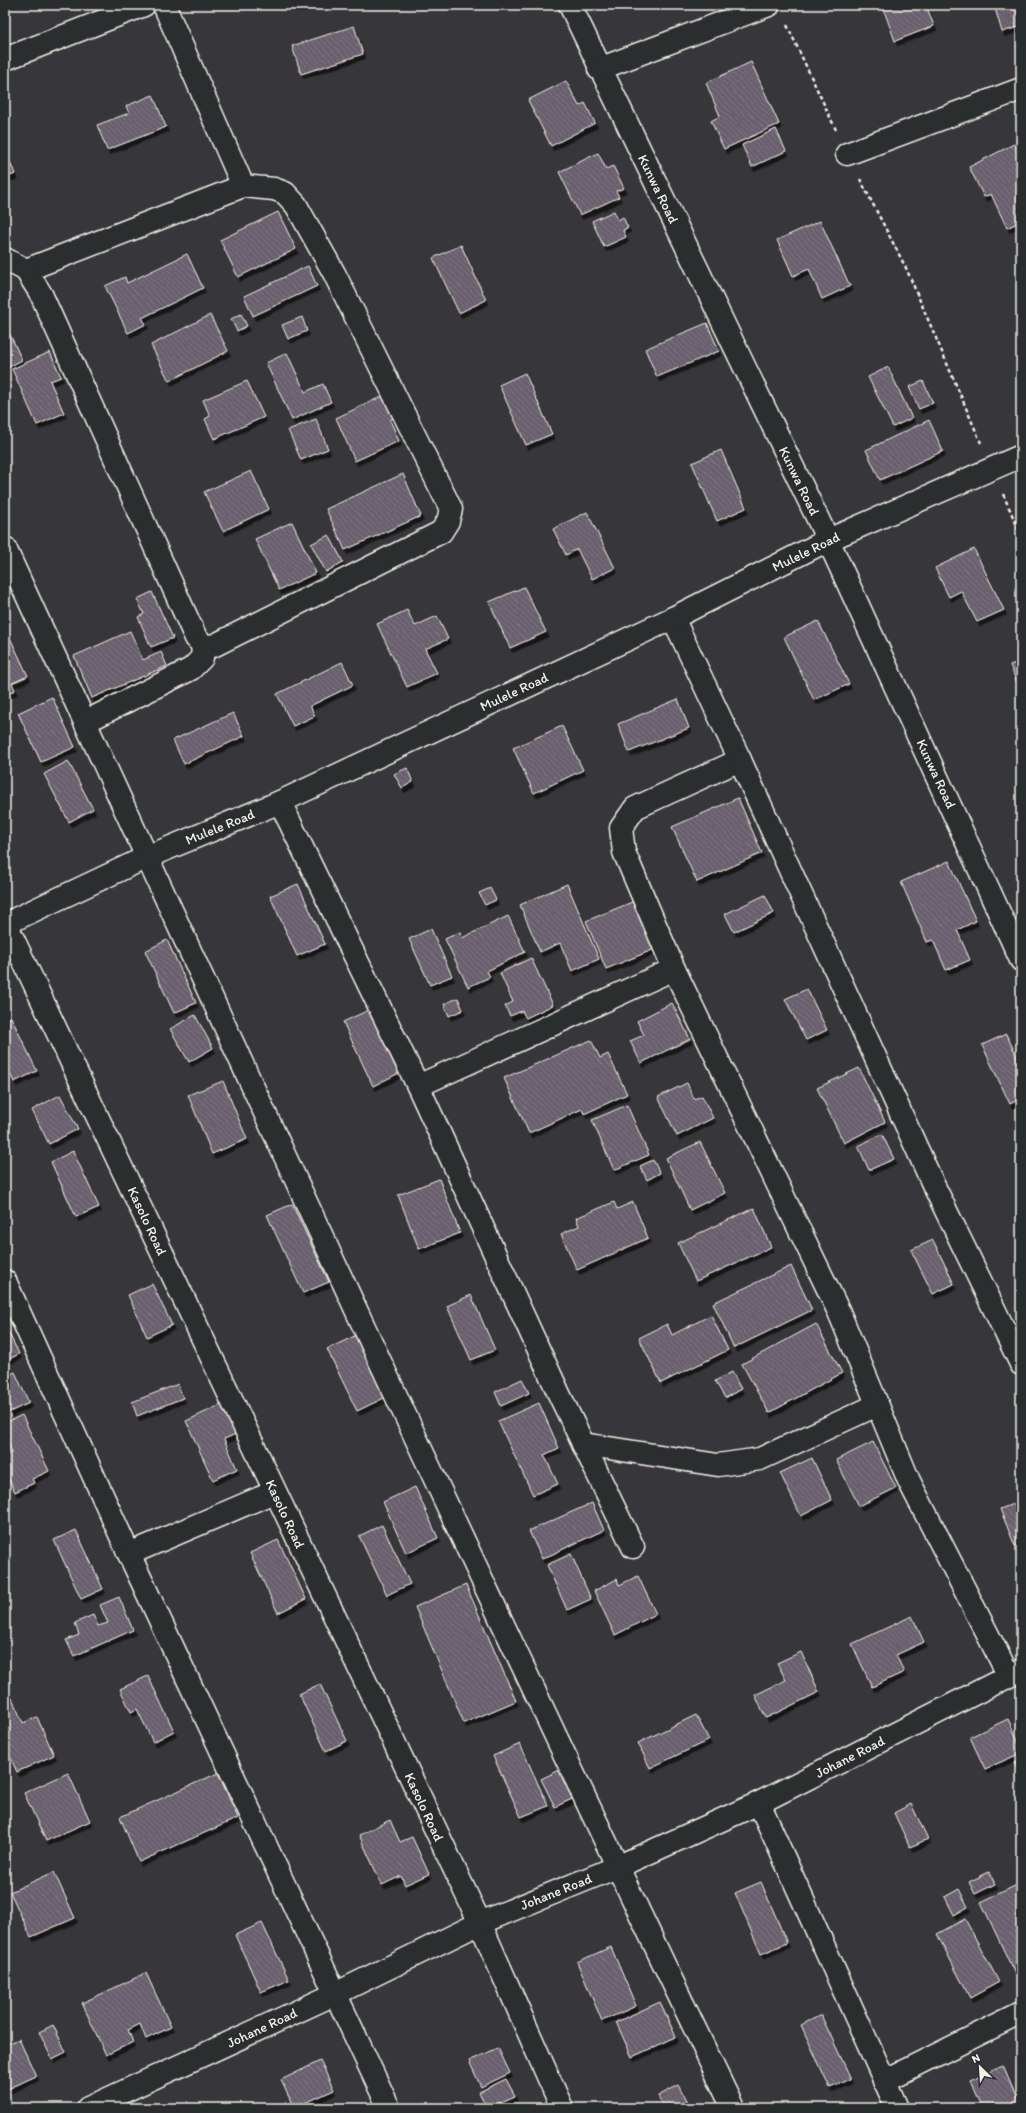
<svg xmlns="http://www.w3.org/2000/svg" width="1026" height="2113" font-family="Itim,sans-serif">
  <defs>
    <pattern id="building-back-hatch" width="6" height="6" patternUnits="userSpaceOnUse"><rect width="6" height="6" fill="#695e6e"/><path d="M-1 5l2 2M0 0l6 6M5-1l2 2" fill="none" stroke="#7f7683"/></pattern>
    <filter id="shadow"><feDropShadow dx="2.5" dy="4.5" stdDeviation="0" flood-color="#0009"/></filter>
  </defs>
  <rect width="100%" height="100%" fill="#37373b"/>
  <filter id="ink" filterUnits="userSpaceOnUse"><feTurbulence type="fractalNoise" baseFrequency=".025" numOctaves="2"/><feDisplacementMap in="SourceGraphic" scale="8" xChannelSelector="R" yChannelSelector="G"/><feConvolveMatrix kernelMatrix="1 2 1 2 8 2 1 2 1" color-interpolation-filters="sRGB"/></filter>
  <g filter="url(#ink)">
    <!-- building -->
    <g fill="url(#building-back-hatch)" stroke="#f4f1e8" filter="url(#shadow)">
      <polygon points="882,5 926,5 934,26 895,41"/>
      <polygon points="994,5 1021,5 1021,26 1002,32"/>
      <polygon points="354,26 363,54 301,74 292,46"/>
      <polygon points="751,62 779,124 724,149 711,121 720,116 706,83"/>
      <polygon points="566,81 579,106 585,103 595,123 551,146 528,100"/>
      <polygon points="153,95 166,127 107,150 97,125 129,113 126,106"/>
      <polygon points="776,129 786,151 752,167 742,145"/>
      <polygon points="1014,144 1021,158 1021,221 1007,228 991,194 984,197 969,167"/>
      <polygon points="5,150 15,174 5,178"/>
      <polygon points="598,153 606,169 613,166 624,188 616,191 619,197 580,215 559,172"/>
      <polygon points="614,211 618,220 623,217 628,228 623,230 626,237 604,247 592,221"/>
      <polygon points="278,212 296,249 238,277 220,240"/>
      <polygon points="820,221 850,286 822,299 809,269 793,276 777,240"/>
      <polygon points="461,245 486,300 459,313 433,258"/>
      <polygon points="187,254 203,288 142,318 146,324 128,333 105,286 125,277 127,283"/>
      <polygon points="308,266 317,286 253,316 244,296"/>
      <polygon points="241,314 247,326 237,331 231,319"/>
      <polygon points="210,315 228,351 169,381 151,345"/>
      <polygon points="302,317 307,331 288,339 282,325"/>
      <polygon points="707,323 719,351 657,377 645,349"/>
      <polygon points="5,324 22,360 5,369"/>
      <polygon points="50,352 61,377 50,381 64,413 37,425 12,369"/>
      <polygon points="287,353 305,392 323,384 331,402 292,420 266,363"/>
      <polygon points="888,367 912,418 893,427 868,377"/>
      <polygon points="525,373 552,434 526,445 499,385"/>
      <polygon points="247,381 264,417 214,439 205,419 210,416 203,400"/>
      <polygon points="923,381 933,403 919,409 909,387"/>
      <polygon points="387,394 398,416 390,420 399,441 355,461 336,418"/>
      <polygon points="316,419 328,449 301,460 288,430"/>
      <polygon points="929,420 943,451 880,480 866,450"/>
      <polygon points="721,450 746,508 717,521 692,463"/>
      <polygon points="251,471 269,509 223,531 204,492"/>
      <polygon points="403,474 421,516 345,550 326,509"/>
      <polygon points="587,512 615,568 592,579 577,549 566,555 553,529"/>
      <polygon points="292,522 316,573 279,590 255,539"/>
      <polygon points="329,535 343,562 326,572 311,544"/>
      <polygon points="974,549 1004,610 977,622 961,591 949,597 935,568"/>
      <polygon points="524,587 546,632 510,648 489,602"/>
      <polygon points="152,592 173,638 151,647 138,617 144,614 137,599"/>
      <polygon points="407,610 415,626 437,616 448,639 425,649 437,673 407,687 377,624"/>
      <polygon points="818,621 849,684 814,700 784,637"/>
      <polygon points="5,627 28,676 12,683 15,690 5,695"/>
      <polygon points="130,631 143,660 161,652 167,666 92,698 74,656"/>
      <polygon points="1021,661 1021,693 1010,665"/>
      <polygon points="342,662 353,685 310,706 315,716 293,726 277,694"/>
      <polygon points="52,697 75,747 41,762 18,713"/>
      <polygon points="678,699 689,728 629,752 618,724"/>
      <polygon points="233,713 244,736 184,764 173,740"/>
      <polygon points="562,726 583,770 534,793 513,748"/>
      <polygon points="68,761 93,809 69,822 44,774"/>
      <polygon points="407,768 413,782 402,788 394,774"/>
      <polygon points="738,798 762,853 697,882 672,827"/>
      <polygon points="949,861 976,921 957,930 970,960 946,970 933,940 927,942 901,882"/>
      <polygon points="298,884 325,944 297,956 270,896"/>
      <polygon points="567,884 599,959 572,971 560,943 540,952 520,905"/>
      <polygon points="490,888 496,900 485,905 479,893"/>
      <polygon points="765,895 774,913 734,932 725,914"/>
      <polygon points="637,900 657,948 606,969 586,921"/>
      <polygon points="508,916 525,952 487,971 490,977 468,987 445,939 460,932 462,938"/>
      <polygon points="431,929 452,976 430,985 409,939"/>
      <polygon points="167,940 196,1003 174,1013 145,951"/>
      <polygon points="531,958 553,1005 526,1018 522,1011 510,1016 505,1006 513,1002 500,973"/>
      <polygon points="807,989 827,1030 806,1040 785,999"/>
      <polygon points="458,998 463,1010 449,1016 444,1004"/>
      <polygon points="672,1003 690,1039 641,1063 630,1041 644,1035 637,1021"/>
      <polygon points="371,1009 401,1072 373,1086 343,1022"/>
      <polygon points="195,1015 213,1048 189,1062 170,1029"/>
      <polygon points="11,1017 37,1071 14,1082 5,1062 5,1020"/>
      <polygon points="1006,1034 1021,1065 1021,1098 1010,1104 982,1045"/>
      <polygon points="591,1040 600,1058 608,1054 627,1094 584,1114 582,1109 529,1133 504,1078"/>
      <polygon points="859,1068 885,1122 844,1143 817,1088"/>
      <polygon points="223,1081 247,1139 212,1154 188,1095"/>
      <polygon points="687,1083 694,1099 702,1096 713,1118 677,1136 658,1097"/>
      <polygon points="60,1095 78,1129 49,1144 32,1110"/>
      <polygon points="627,1105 649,1155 614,1170 592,1120"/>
      <polygon points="882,1134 894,1159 869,1170 858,1146"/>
      <polygon points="700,1142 725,1193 690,1210 666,1158"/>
      <polygon points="73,1151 99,1207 76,1217 51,1162"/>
      <polygon points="653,1160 660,1173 647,1180 640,1166"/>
      <polygon points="439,1179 460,1233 419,1249 398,1195"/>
      <polygon points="614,1202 617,1209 633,1202 648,1238 577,1270 561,1234 579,1226 576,1218"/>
      <polygon points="292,1204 329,1282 303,1293 267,1215"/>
      <polygon points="754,1208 771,1247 696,1281 678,1243"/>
      <polygon points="933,1240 954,1284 933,1294 911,1250"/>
      <polygon points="791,1266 812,1310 734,1348 713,1303"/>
      <polygon points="152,1284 172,1325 147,1337 128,1295"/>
      <polygon points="471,1295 495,1350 471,1360 447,1306"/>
      <polygon points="711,1315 728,1350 661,1383 639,1338 667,1324 672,1335"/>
      <polygon points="816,1324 842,1373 769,1413 742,1364"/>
      <polygon points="5,1325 19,1354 5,1361"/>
      <polygon points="357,1335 386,1397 357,1411 327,1349"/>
      <polygon points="15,1372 29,1403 5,1414 5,1377"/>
      <polygon points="732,1372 741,1389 725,1398 715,1381"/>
      <polygon points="522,1379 529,1393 501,1406 495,1392"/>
      <polygon points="178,1384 183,1398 137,1416 132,1402"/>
      <polygon points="227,1402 241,1432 224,1439 237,1469 213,1480 186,1421"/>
      <polygon points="539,1403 559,1448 544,1455 558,1484 533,1495 498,1421"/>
      <polygon points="22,1415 49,1471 32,1479 34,1483 15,1492 5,1472 5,1456 12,1452 5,1436 5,1423"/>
      <polygon points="873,1442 896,1488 859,1506 836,1460"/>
      <polygon points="812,1458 832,1500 801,1516 780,1473"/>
      <polygon points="415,1487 438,1538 406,1553 383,1502"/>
      <polygon points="1021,1501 1021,1544 1015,1546 1000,1509"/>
      <polygon points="592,1503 604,1530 542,1559 529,1531"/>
      <polygon points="382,1525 410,1584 387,1595 359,1536"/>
      <polygon points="76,1530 103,1589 81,1599 54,1540"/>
      <polygon points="278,1540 306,1599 278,1613 250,1553"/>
      <polygon points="571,1554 591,1599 567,1610 547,1565"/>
      <polygon points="638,1576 656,1614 615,1635 594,1591 617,1579 619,1585"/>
      <polygon points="466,1585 516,1701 464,1723 415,1607"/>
      <polygon points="119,1597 133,1630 74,1656 66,1640 79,1635 75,1623 93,1615 98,1626 108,1623 100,1605"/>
      <polygon points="912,1616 924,1642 896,1655 904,1672 872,1687 852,1644"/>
      <polygon points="801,1652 819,1692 766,1718 755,1695 786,1680 777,1663"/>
      <polygon points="148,1676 174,1731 153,1742 137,1709 131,1712 120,1689"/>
      <polygon points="320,1684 347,1741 326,1751 299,1694"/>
      <polygon points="12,1698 23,1723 37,1717 54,1755 17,1772 5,1745 5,1701"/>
      <polygon points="696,1715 709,1740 650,1768 638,1743"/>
      <polygon points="1008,1719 1021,1747 1021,1753 985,1769 970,1737"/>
      <polygon points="520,1744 548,1806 521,1817 493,1756"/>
      <polygon points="1021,1759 1021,1774 1015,1762"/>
      <polygon points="562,1769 576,1797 555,1807 541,1779"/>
      <polygon points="68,1773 90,1821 46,1841 24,1793"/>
      <polygon points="218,1773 238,1818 139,1862 120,1817"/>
      <polygon points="911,1804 928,1839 910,1847 894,1813"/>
      <polygon points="390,1820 400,1842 412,1837 429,1874 405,1885 401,1876 382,1885 359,1835"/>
      <polygon points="54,1872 75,1918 31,1937 10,1892"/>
      <polygon points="989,1872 995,1884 975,1894 969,1882"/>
      <polygon points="761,1882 787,1943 761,1954 735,1893"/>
      <polygon points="1017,1885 1021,1894 1021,1971 1015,1974 981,1902"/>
      <polygon points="959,1889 968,1907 954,1915 945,1897"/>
      <polygon points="965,1919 999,1982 970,1998 937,1934"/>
      <polygon points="262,1923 289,1980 261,1992 235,1935"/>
      <polygon points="611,1947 636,2006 602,2021 577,1962"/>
      <polygon points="146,1973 171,2027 146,2039 140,2024 128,2030 133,2042 106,2055 82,2003"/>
      <polygon points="660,2002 676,2037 632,2057 616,2022"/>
      <polygon points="821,2015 851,2079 830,2088 801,2025"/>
      <polygon points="53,2025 66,2052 52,2059 39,2032"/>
      <polygon points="19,2039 36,2076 8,2089 5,2082 5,2045"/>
      <polygon points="498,2048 510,2073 481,2087 469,2061"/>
      <polygon points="320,2061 334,2090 294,2108 281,2080"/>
      <polygon points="1003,2066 1021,2108 983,2108 971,2080"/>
      <polygon points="506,2079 515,2096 487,2108 479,2092"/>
      <polygon points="679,2085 691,2108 664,2108 658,2096"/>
    </g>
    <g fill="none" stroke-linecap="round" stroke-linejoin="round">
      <!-- minor casing -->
      <g stroke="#f4f1e8" stroke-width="25">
        <g id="minor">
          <polyline points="164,5 243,186 26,270 41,294 196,638 203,645 213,646 441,532 448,521 451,509 334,273 296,205 285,193 274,189 243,186"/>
          <polyline points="570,5 828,540 1021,960"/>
          <polyline points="5,59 144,5"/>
          <polyline points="599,69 769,5"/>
          <polyline points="847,154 1021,89"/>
          <polyline points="5,259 26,270"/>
          <path d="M5,548C244,1069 484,1591 733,2108"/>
          <polyline points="673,618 740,760 635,808 621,828 624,852 674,969"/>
          <polyline points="85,722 191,669 202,658 203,645"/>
          <polyline points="740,760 933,1184 1021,1364"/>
          <polyline points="280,802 418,1086 559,1394 633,1547"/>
          <polyline points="5,922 480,1923 562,2108"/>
          <polyline points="5,924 147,857 280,802 673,618 828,540 1021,456"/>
          <polyline points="418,1086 674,969 839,1312 909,1481 1009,1676"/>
          <polyline points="5,1281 129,1554 389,2108"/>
          <polyline points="583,1444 718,1465 760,1459 877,1405"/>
          <polyline points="129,1554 274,1492"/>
          <polyline points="759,1803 897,2108"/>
          <polyline points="884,2081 1021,2013"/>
          <polyline points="88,2108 335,1994 480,1923 617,1867 759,1803 1021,1670"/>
        </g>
      </g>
      <!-- path -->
      <g stroke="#f4f1e8" stroke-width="2.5" stroke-dasharray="4 3" stroke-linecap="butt">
        <polyline points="787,25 836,130"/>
        <polyline points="860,179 906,268 981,443"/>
        <polyline points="1003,494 1021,535"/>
      </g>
      <!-- minor -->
      <use href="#minor" stroke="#2a2d2e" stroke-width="22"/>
    </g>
  </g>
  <g text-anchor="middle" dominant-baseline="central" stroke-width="3.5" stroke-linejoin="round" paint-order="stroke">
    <!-- street labels -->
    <g font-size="14" fill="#f4f1e8" stroke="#2a2d2e">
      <text transform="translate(658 189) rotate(64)">Kunwa Road</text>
      <text transform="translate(799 481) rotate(64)">Kunwa Road</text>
      <text transform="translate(806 552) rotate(-26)">Mulele Road</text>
      <text transform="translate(514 692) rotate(-25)">Mulele Road</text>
      <text transform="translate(936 774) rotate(65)">Kunwa Road</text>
      <text transform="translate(220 827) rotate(-22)">Mulele Road</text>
      <text transform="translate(147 1221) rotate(65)">Kasolo Road</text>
      <text transform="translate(285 1514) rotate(65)">Kasolo Road</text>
      <text transform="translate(850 1757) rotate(-27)">Johane Road</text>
      <text transform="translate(424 1807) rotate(65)">Kasolo Road</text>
      <text transform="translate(556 1892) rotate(-22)">Johane Road</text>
      <text transform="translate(262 2028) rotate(-25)">Johane Road</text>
    </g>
  </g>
  <!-- margin -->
  <rect width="1026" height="2113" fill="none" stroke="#2a2d2e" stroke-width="20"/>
  <rect x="10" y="10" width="1006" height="2093" fill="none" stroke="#f4f1e8" stroke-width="1.5" filter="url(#ink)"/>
  <!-- north arrow -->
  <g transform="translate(980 2067) rotate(335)" stroke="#2a2d2e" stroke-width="3" paint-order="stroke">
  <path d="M0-3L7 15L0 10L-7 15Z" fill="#f4f1e8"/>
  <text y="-6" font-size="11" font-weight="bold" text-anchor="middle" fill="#f4f1e8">N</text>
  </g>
</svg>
